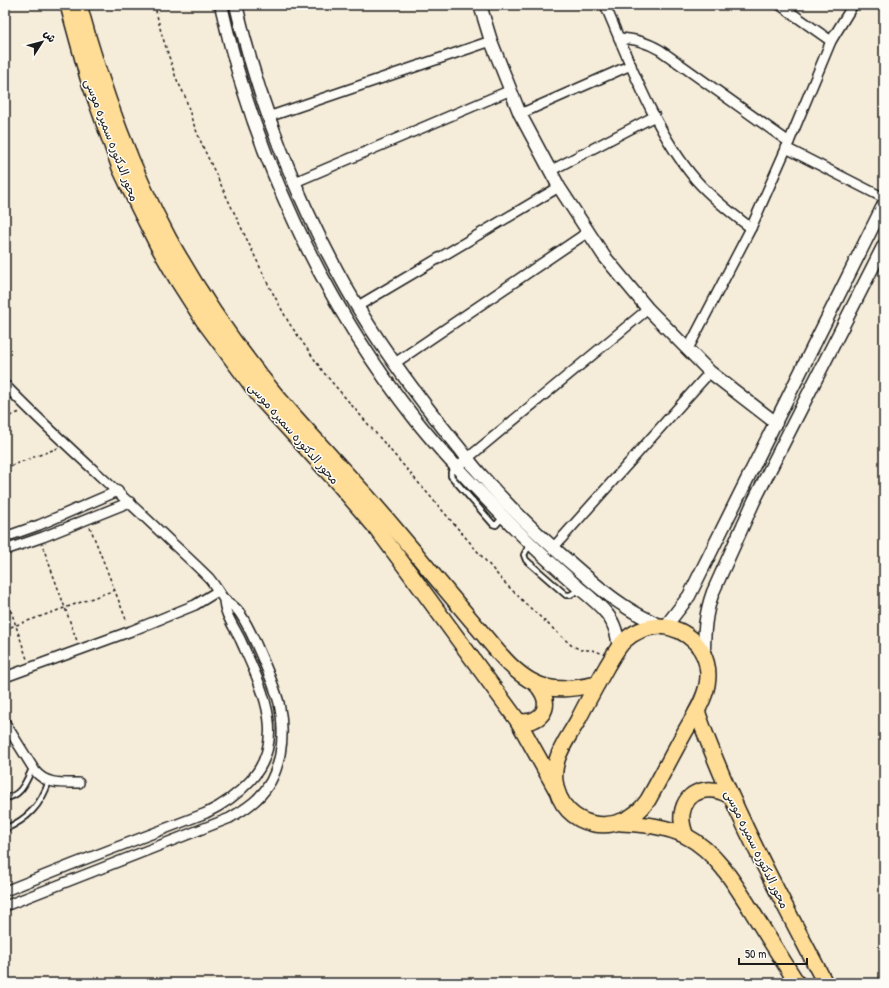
<svg xmlns="http://www.w3.org/2000/svg" width="889" height="988" font-family="'Patrick Hand','Playpen Sans Arabic',sans-serif">
  <rect width="100%" height="100%" fill="#f5ecda"/>
  <filter id="ink" filterUnits="userSpaceOnUse"><feTurbulence type="fractalNoise" baseFrequency=".025" numOctaves="2"/><feDisplacementMap in="SourceGraphic" scale="8" xChannelSelector="R" yChannelSelector="G"/><feConvolveMatrix kernelMatrix="1 2 1 2 8 2 1 2 1" color-interpolation-filters="sRGB"/></filter>
  <g filter="url(#ink)">
    <g fill="none" stroke-linecap="round" stroke-linejoin="round">
      <!-- service casing -->
      <g stroke="#1c1c1c" stroke-width="8">
        <g id="service">
          <polyline points="457,467 451,472 451,476 493,524 496,525 502,518"/>
          <polyline points="530,544 524,555 526,560 566,595 570,595 579,590"/>
          <path d="M5,798C22,796 26,781 33,767"/>
          <path d="M5,829C28,819 41,805 49,781"/>
        </g>
      </g>
      <!-- minor casing -->
      <g stroke="#1c1c1c" stroke-width="12">
        <g id="minor">
          <path d="M605,5C630,63 655,132 696,180C712,198 731,213 751,228"/>
          <polyline points="780,5 831,41"/>
          <path d="M619,38C635,39 646,42 660,50L789,142"/>
          <polyline points="520,114 631,65"/>
          <polyline points="268,117 491,41"/>
          <polyline points="786,148 884,198"/>
          <polyline points="550,171 655,116"/>
          <polyline points="295,182 511,90"/>
          <polyline points="358,306 559,187"/>
          <polyline points="688,349 751,228 789,142 831,41 853,5"/>
          <polyline points="395,363 588,232"/>
          <path d="M5,385C57,439 115,488 170,541C183,553 196,565 209,578C214,584 218,591 223,598C228,603 235,606 239,612C249,626 256,644 263,660C269,674 275,688 279,703C286,735 282,776 257,799C249,807 240,812 230,818L5,906"/>
          <polyline points="457,467 648,309"/>
          <polyline points="5,537 39,525 118,491"/>
          <polyline points="553,548 710,372"/>
          <polyline points="5,550 43,537 130,502"/>
          <polyline points="5,677 131,631 195,605 218,591"/>
          <path d="M5,723L35,771C46,785 63,783 79,783"/>
          <path d="M5,891L73,864L206,813C223,805 237,795 250,781C289,739 261,686 241,641C235,628 224,614 224,599"/>
        </g>
      </g>
      <!-- tertiary casing -->
      <g stroke="#1c1c1c" stroke-width="15">
        <g id="tertiary">
          <path d="M221,5C253,152 322,301 415,419C434,443 455,466 476,488C494,507 512,526 531,544C546,559 563,573 579,588C589,596 599,604 607,614C615,624 617,634 619,647"/>
          <path d="M236,5C259,104 297,200 347,289C379,346 420,400 461,450C468,459 475,469 483,477C512,511 546,542 580,571C594,583 607,595 623,605C634,613 647,619 660,626"/>
          <polyline points="480,5 491,41 520,114 559,187 604,256 648,309 710,372 776,423"/>
          <polyline points="665,627 689,596 696,582 884,204"/>
          <path d="M704,656C704,632 705,614 713,592L754,501L884,245"/>
        </g>
      </g>
      <!-- primary casing -->
      <g stroke="#1c1c1c" stroke-width="18">
        <g id="primary">
          <polyline points="68,5 88,78 120,168 138,206 157,244 178,281 203,320 263,401 337,482 377,529 409,572 518,721 556,789"/>
          <path d="M79,5C101,86 129,165 169,239C199,293 235,346 275,394C304,428 335,461 365,494C383,514 400,535 417,555C439,582 461,608 483,634C498,652 514,673 535,683C555,693 576,688 597,684"/>
          <path d="M660,626C673,627 685,632 695,642C706,654 710,670 707,685C704,701 694,716 686,730C673,753 661,777 648,800C621,840 561,830 555,781C554,774 555,767 557,760C561,746 571,733 578,720C587,702 597,684 607,666C612,658 617,648 624,641C634,631 646,627 660,626Z"/>
          <path d="M697,711C730,806 779,894 825,983"/>
          <path d="M518,721C535,725 552,712 543,694C541,690 538,686 535,683"/>
          <path d="M621,823C643,824 666,826 686,836C719,853 739,891 758,921C771,942 784,962 797,983"/>
          <path d="M686,836C683,829 681,822 682,814C686,788 711,785 730,796"/>
        </g>
      </g>
      <!-- path -->
      <g stroke="#1c1c1c" stroke-width="1.5" stroke-dasharray="3 3" stroke-linecap="butt">
        <polyline points="153,5 156,11 161,32 176,78 185,96 192,120 203,147 268,284 289,323 324,373 503,581 526,604 571,645 581,650 592,650 601,653"/>
        <polyline points="5,418 20,412"/>
        <polyline points="5,468 58,448"/>
        <polyline points="90,527 127,622"/>
        <polyline points="43,547 77,641"/>
        <polyline points="5,593 27,659"/>
        <polyline points="5,629 115,590"/>
      </g>
      <!-- service -->
      <use href="#service" stroke="#fdfcf7" stroke-width="4.5"/>
      <!-- minor -->
      <use href="#minor" stroke="#fdfcf7" stroke-width="9"/>
      <!-- tertiary -->
      <use href="#tertiary" stroke="#fdfcf7" stroke-width="12"/>
      <!-- primary -->
      <use href="#primary" stroke="#ffdd96" stroke-width="15"/>
    </g>
  </g>
  <g text-anchor="middle" dominant-baseline="central" stroke-width="3" stroke-linejoin="round" paint-order="stroke">
    <!-- street labels -->
    <g font-size="12" fill="#1c1c1c" stroke="#fdfcf7">
      <text transform="translate(112 140) rotate(69)">محور الدكتوره سميره موسى</text>
      <text transform="translate(294 433) rotate(49)">محور الدكتوره سميره موسى</text>
      <text transform="translate(757 849) rotate(64)">محور الدكتوره سميره موسى</text>
    </g>
  </g>
  <!-- margin -->
  <rect width="889" height="988" fill="none" stroke="#fdfcf7" stroke-width="20"/>
  <rect x="10" y="10" width="869" height="968" fill="none" stroke="#1c1c1c" stroke-width="1.5" filter="url(#ink)"/>
  <!-- north arrow -->
  <g transform="translate(42 42) rotate(54)" stroke="#fdfcf7" stroke-width="3" paint-order="stroke">
  <path d="M0-3L7 15L0 10L-7 15Z" fill="#1c1c1c"/>
  <text y="-6" font-size="11" font-weight="bold" text-anchor="middle" fill="#1c1c1c">ش</text>
  </g>
  <!-- scale -->
  <path d="M739 958v6h68v-6" fill="none" stroke="#1c1c1c" stroke-width="2"/>
  <text x="745" y="958" font-size="12" fill="#1c1c1c" stroke="#fdfcf7" stroke-width="3" paint-order="stroke">50 m</text>
</svg>
